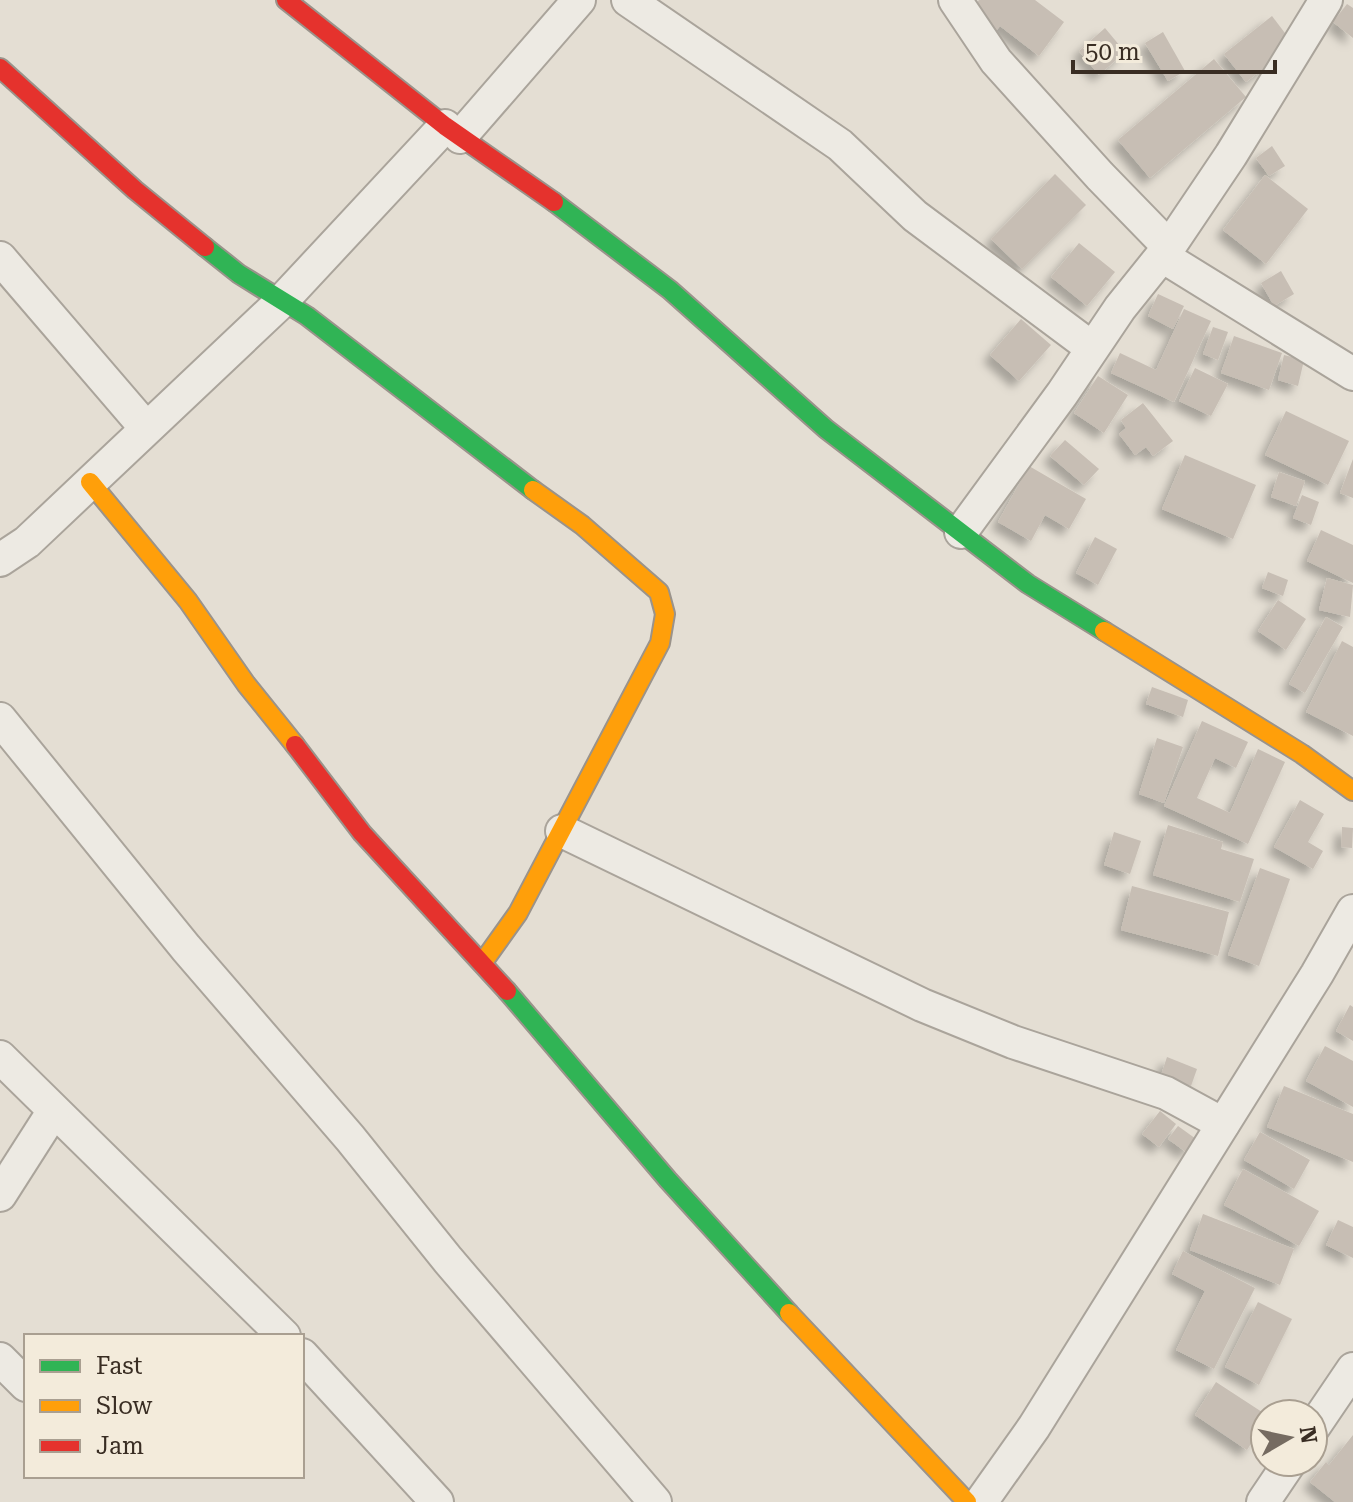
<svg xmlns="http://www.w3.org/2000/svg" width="1353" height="1502" font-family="'Roboto Serif',serif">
  <defs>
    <filter id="shadow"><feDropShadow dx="-7" dy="7" stdDeviation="4" flood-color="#0004"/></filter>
  </defs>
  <rect width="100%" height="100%" fill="#e4ded3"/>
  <!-- building -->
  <g fill="#c7beb4" filter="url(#shadow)">
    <polygon points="979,0 1035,0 1064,22 1039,56 1000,26 995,32 969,12"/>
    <polygon points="1347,4 1353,8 1353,38 1333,22"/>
    <polygon points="1272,16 1294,45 1246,82 1224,54"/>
    <polygon points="1105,28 1125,52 1099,75 1079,51"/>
    <polygon points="1163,32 1185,71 1168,81 1145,43"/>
    <polygon points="1214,59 1246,97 1150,178 1118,140"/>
    <polygon points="1272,146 1285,166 1269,176 1256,158"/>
    <polygon points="1055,174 1086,205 1022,269 991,239"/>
    <polygon points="1265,175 1308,209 1266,264 1223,230"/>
    <polygon points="1079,243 1115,272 1087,306 1051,277"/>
    <polygon points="1281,271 1294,294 1274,306 1261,283"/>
    <polygon points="1158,294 1184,306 1173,329 1148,316"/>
    <polygon points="1184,309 1211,321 1174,402 1111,373 1120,353 1156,370"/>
    <polygon points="1021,319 1051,345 1019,381 990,355"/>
    <polygon points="1213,327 1228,332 1218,360 1203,354"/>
    <polygon points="1234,336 1282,353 1269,390 1221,373"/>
    <polygon points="1284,355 1304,360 1298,386 1278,380"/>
    <polygon points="1195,368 1228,384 1211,416 1179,401"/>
    <polygon points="1098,376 1128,395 1104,433 1074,413"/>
    <polygon points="1143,403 1173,441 1153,456 1146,447 1135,455 1119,434 1126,428 1121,420"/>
    <polygon points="1286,411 1349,441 1328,485 1265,455"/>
    <polygon points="1065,440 1099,469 1084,485 1050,456"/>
    <polygon points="1185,455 1256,485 1233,539 1162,509"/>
    <polygon points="1353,459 1353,498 1340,493"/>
    <polygon points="1029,466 1086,499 1069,529 1045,515 1031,541 998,522"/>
    <polygon points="1279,472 1305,481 1296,506 1271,497"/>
    <polygon points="1302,495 1319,502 1311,525 1293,518"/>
    <polygon points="1321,530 1353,545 1353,583 1307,561"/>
    <polygon points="1095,537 1117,549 1098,585 1076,573"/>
    <polygon points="1268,572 1288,580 1283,596 1262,588"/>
    <polygon points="1327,578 1353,585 1350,617 1319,610"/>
    <polygon points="1278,600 1306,619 1286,650 1258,631"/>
    <polygon points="1326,617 1343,627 1305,693 1289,684"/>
    <polygon points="1342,641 1353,647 1353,736 1306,712"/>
    <polygon points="1152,687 1188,700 1183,717 1146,704"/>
    <polygon points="1202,721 1248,742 1236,768 1215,758 1197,798 1230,813 1258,749 1285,762 1248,844 1164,806"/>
    <polygon points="1157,738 1183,747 1164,803 1139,794"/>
    <polygon points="1300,800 1324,814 1308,842 1323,851 1313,869 1274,847"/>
    <polygon points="1168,825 1223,842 1221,849 1254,859 1240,902 1153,875"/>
    <polygon points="1342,827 1353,828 1352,848 1341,847"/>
    <polygon points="1114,832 1141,841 1130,874 1104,865"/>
    <polygon points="1260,868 1290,879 1259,966 1228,955"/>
    <polygon points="1132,886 1229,912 1218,956 1121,930"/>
    <polygon points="1350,1005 1353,1007 1353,1041 1336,1031"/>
    <polygon points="1325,1046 1353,1061 1353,1107 1306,1081"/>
    <polygon points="1167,1057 1197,1069 1191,1086 1161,1075"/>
    <polygon points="1284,1086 1353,1114 1353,1162 1267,1127"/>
    <polygon points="1160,1111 1176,1124 1159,1147 1142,1134"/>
    <polygon points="1178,1126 1196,1139 1186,1152 1168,1139"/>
    <polygon points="1260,1132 1310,1160 1294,1189 1244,1160"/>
    <polygon points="1243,1169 1319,1211 1299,1246 1224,1205"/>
    <polygon points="1203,1214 1294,1249 1280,1285 1190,1250"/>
    <polygon points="1338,1220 1353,1227 1353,1258 1326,1245"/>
    <polygon points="1183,1251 1255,1288 1214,1369 1176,1350 1205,1291 1172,1274"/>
    <polygon points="1258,1302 1292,1319 1259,1385 1225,1367"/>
    <polygon points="1216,1382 1265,1414 1265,1421 1247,1450 1195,1415"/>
    <polygon points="1353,1435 1353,1502 1335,1502 1310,1482 1326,1462 1329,1465"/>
  </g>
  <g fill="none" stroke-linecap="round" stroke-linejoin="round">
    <!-- street casing -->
    <g stroke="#aaa49b" stroke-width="36">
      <g id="street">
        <polyline points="628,0 840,145 915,216 1092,348"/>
        <polyline points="955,0 996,61 1100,176 1169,247"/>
        <polyline points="460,137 579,0"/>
        <polyline points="1162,256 1353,374"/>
        <polyline points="0,258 146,428"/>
        <polyline points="961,532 1062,394 1120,308 1169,247 1231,155 1326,0"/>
        <polyline points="0,560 27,542 281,302 445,126"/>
        <polyline points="0,719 186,948 350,1138 448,1260 655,1502"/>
        <polyline points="562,831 922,1005 1013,1042 1166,1093 1223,1124"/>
        <polyline points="0,1057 284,1336"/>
        <polyline points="0,1195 53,1112"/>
        <polyline points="302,1355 437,1502"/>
        <polyline points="0,1359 26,1385"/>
        <polyline points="1313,1428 1353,1369"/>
        <polyline points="981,1502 1034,1427 1317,974 1353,911"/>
        <polyline points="1263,1502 1290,1462"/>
      </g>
    </g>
    <!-- fast casing -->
    <g stroke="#9a938b" stroke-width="22">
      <g id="fast">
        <polyline points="554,202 670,290 826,429 1028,584 1104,631"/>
        <polyline points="205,247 239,274 307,316 533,490"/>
        <polyline points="507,991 668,1180 789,1313"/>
      </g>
    </g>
    <!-- slow casing -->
    <g stroke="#9a938b" stroke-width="22">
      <g id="slow">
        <polyline points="90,482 188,601 246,684 295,745"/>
        <polyline points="1104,631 1302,754 1353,791"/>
        <polyline points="483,962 518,913 660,643 665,614 659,592 582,525 533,490"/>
        <polyline points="789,1313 967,1502"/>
      </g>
    </g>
    <!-- jam casing -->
    <g stroke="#9a938b" stroke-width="22">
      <g id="jam">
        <polyline points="286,0 445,126 554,202"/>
        <polyline points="0,68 135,190 205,247"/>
        <polyline points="295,745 362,833 507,991"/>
      </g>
    </g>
    <!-- street -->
    <use href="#street" stroke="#edeae3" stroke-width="32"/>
    <!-- fast -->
    <use href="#fast" stroke="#30b455" stroke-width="18"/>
    <!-- slow -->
    <use href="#slow" stroke="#ff9f0a" stroke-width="18"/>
    <!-- jam -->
    <use href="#jam" stroke="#e5322d" stroke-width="18"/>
  </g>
  <!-- legend -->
  <rect x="24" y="1334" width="280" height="144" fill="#f3ebdb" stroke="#a99f91" stroke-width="2"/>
  <rect x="40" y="1360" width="40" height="12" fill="#30b455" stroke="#a99f91" stroke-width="2"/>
  <text x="96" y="1374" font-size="24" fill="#392d23">Fast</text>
  <rect x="40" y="1400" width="40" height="12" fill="#ff9f0a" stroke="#a99f91" stroke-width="2"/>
  <text x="96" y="1414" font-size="24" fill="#392d23">Slow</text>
  <rect x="40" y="1440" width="40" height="12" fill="#e5322d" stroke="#a99f91" stroke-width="2"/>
  <text x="96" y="1454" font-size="24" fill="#392d23">Jam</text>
  <!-- north arrow -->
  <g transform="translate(1289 1438) rotate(81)"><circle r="38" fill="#f3ebdb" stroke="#a99f91" stroke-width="2"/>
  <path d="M0-6L14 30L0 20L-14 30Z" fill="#756b61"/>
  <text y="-12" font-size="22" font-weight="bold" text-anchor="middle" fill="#392d23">N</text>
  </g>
  <!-- scale -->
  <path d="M1073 60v12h202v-12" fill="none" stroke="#392d23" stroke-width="4"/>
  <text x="1085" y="60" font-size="24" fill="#392d23" stroke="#f3ebdb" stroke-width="6" paint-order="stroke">50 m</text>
</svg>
